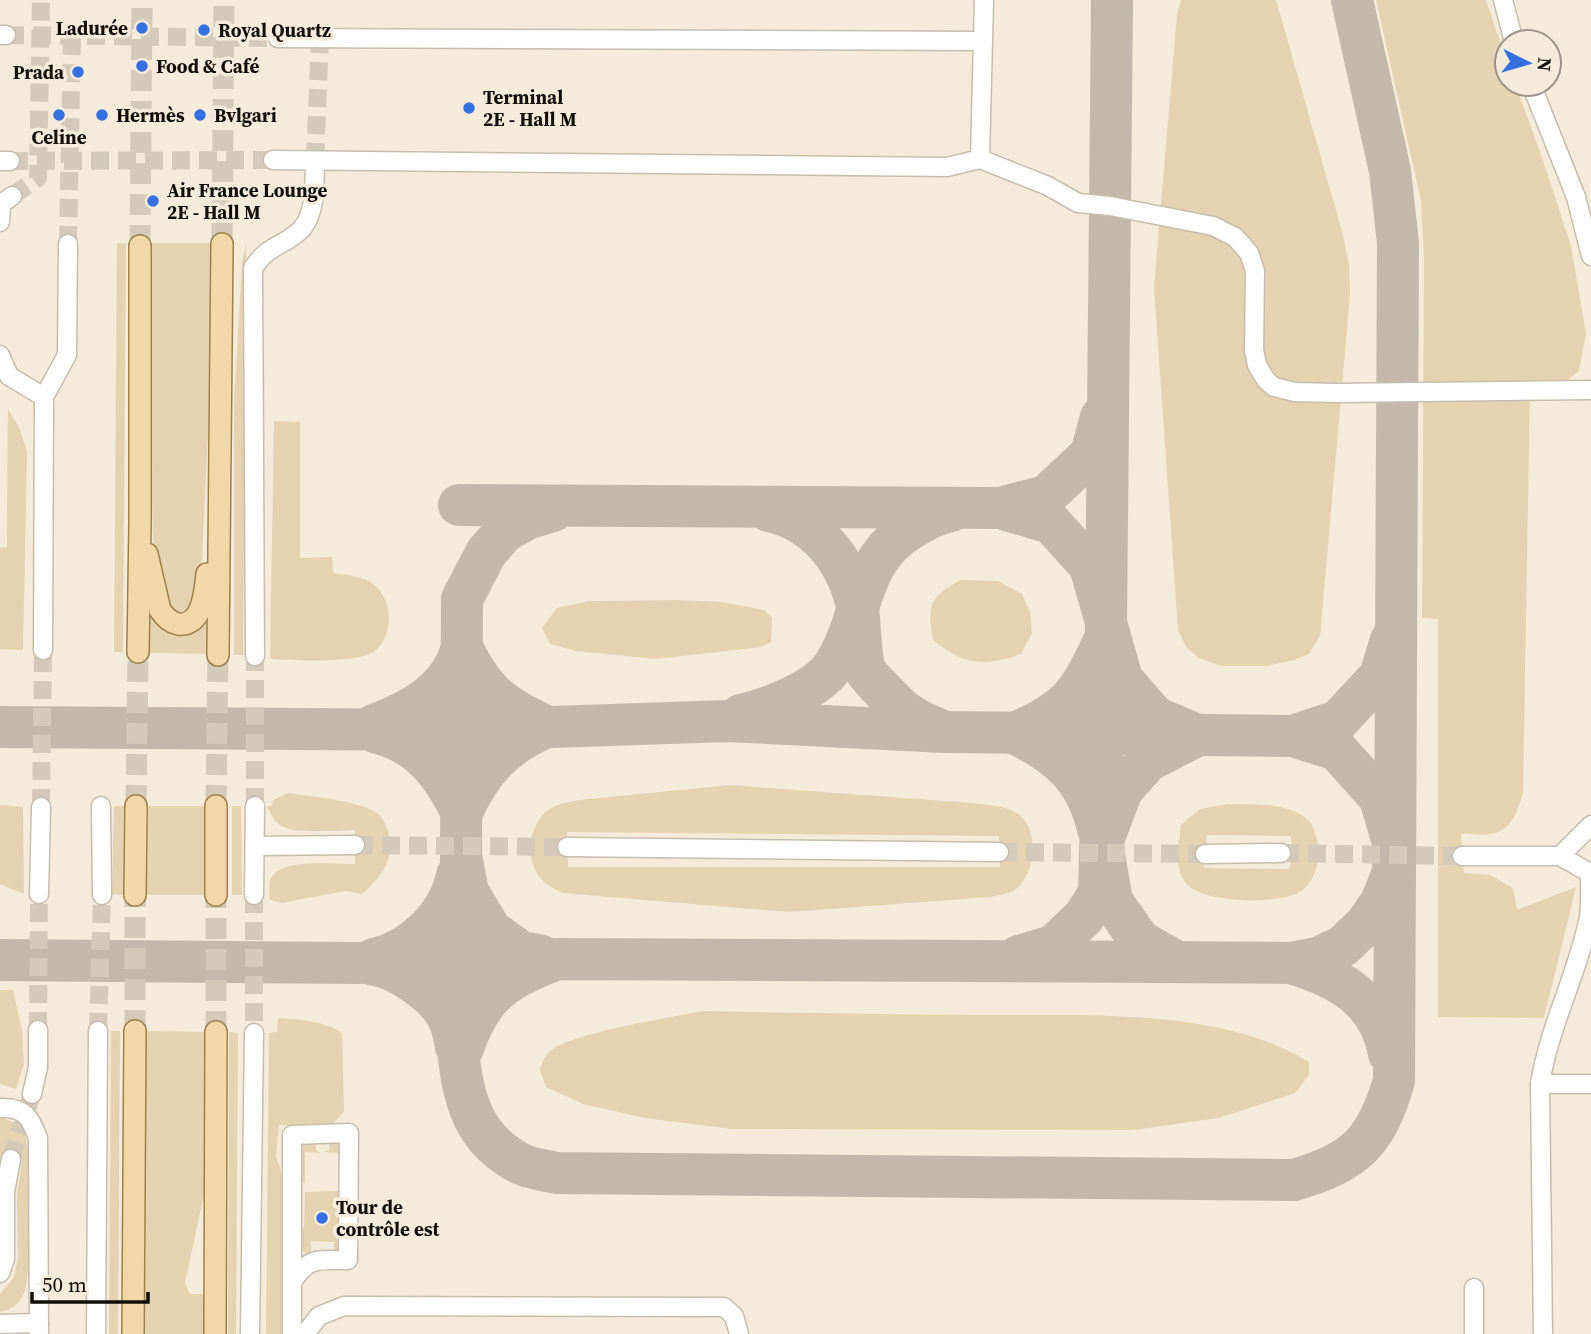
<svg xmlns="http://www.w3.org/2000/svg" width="1591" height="1334" font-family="'Source Serif 4',serif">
  <rect width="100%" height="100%" fill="#f5ebda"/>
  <!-- green -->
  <g fill="#e5d2b1" fill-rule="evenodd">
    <polygon points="1181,0 1276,0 1343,235 1349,265 1350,295 1320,636 1309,654 1294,660 1267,666 1221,666 1199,658 1186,647 1178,630 1154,287 1177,15"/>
    <path d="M1376,0H1486L1507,63V84H1515L1542,157L1571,246L1586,334L1579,371L1562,384L1530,381L1523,793C1517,812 1512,831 1490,834C1481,836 1470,833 1461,834L1464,873L1490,875L1513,888L1517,910L1576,887L1544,1018L1438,1017V619L1422,618L1424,259L1421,201Z"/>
    <polygon points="117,243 126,244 123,652 114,652"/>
    <path d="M151,243H214L212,349L201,583L187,616L171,615C148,568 153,509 152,457C150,386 150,315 151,243Z"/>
    <polygon points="246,243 243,655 234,655 234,403 242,264"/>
    <polygon points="8,409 19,427 27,452 23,650 0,649 0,548 7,547"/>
    <path d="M274,421L300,422V558L332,557L333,573C346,575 364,576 374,585C394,600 394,638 373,652C354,664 293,660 270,659Z"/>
    <path d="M960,580L998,581L1022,594L1030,612L1032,633L1021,654C984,667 963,665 933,640C927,605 929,598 960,580Z"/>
    <polygon points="677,600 722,602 764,610 772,618 771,642 761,647 656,659 576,651 550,644 542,628 557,608 589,601"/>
    <polygon points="152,606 157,618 209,610 210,654 148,653 148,611"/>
    <path d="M730,785L972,803C986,805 1003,805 1015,812C1040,826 1037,872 1016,889C1009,894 999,895 990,897L789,912L562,893C553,888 541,882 536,872C524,850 532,815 557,805C564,803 572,802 579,800ZM567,832L999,836L1000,867H568Z"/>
    <path d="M288,793C308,796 363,801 378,814C386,821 389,833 390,843C392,864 377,881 362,894L345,891L282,903L270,900C269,891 267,881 274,874C289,859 334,864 355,864V830C336,830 294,835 280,825C273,820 270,812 267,806H272L273,800Z"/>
    <path d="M1228,804C1252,805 1291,801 1310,822C1313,825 1314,832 1316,836C1319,846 1321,853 1318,862C1315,874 1310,887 1298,893C1276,904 1200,904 1185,882C1173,865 1179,845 1181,825L1200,809ZM1207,835L1291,836L1293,853L1289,869L1204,868Z"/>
    <polygon points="0,805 23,807 24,894 0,884"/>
    <polygon points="114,806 124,806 123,895 112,894"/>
    <polygon points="146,806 211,806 210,895 146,895"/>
    <polygon points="232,806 241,806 242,895 232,895"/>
    <polygon points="0,990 13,990 22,1030 24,1064 16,1089 0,1084"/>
    <path d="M703,1011C794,1013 885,1014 975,1015C1079,1016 1218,1006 1309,1062V1075L1295,1093L1219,1118L1133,1130L732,1129L645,1118L583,1104L546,1087L540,1070C542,1064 544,1056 550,1051C574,1032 669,1018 703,1011Z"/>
    <path d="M278,1018C298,1019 325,1021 342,1033L344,1111L332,1125H279L276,1156L284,1181L282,1334H266L269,1033L277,1032Z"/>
    <polygon points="111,1031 120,1031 118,1334 109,1334"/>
    <polygon points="145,1031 207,1032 206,1185 185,1283 190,1294 204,1294 203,1334 144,1334"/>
    <polygon points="229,1032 238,1033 236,1334 228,1334"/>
    <path d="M0,1117C8,1120 18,1123 23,1131C34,1147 32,1274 24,1293C20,1303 11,1311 0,1312V1294L14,1277L18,1258L17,1194L22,1161L3,1152L0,1158Z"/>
    <polygon points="316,1139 316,1150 321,1153 305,1152 305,1183 298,1183 298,1146 302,1140"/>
    <polygon points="329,1139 344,1143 346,1247 334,1257 334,1242 311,1241 311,1256 299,1249 297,1227 304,1227 305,1192 339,1191 338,1153 324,1152 329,1150"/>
  </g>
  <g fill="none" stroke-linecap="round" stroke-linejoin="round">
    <!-- taxiway -->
    <g stroke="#c2b9aa" stroke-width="42">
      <polyline points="459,505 1000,508 1046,496 1091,454 1101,417"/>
      <polyline points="1000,508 1051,523 1090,566 1122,679 1155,717 1193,733"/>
      <path d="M769,511C820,522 852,567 859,618C860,630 861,661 866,671C869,677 900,709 907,713C916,720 929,725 940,730"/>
      <path d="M462,647C484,693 502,706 548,727"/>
      <path d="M741,715C768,709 818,690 834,665C865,617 856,560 912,528C925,520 936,514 951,511"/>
      <path d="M374,725C413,711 451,689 462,647"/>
      <polyline points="0,727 463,730 728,721 944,732 1293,736 1338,721 1380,676 1391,640"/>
      <path d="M377,733C421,744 442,773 462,813"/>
      <path d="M1014,733C1067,712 1080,694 1103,643"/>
      <path d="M1016,734C1060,755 1087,780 1098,829"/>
      <path d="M462,812C481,770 504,745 547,727"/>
      <path d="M461,856L459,1058C464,1104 476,1140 519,1163C530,1169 545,1170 557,1173L1294,1180C1356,1162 1376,1142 1394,1081L1398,243L1390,171L1352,0"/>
      <polyline points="542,956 521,952 491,930 468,892 461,856 462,599 486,553 504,532 527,519 553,511"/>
      <polyline points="1019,956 1053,946 1084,917 1099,893 1106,624 1112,0"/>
      <path d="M374,959C414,950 449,915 457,875"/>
      <polyline points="0,960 356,963 560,959 1177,962"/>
      <polyline points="1148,962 1291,963 1318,958 1343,946 1365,925 1381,902 1392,875 1395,850 1380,798 1337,750 1293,736"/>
      <polyline points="1177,962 1140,941 1112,901 1102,843 1122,790 1148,761 1196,736"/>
      <path d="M1291,963C1339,977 1380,1000 1389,1054"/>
      <path d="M374,965C398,968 440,997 449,1020C453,1028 454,1038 456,1047"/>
      <path d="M463,1048C480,998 501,981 550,962"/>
    </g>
    <!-- minor-tunnel -->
    <g stroke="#d3caba" stroke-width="18" stroke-dasharray="18 9" stroke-linecap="butt">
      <polyline points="6,35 278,38"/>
      <polyline points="10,161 273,160"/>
      <polyline points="315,161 320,38"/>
      <polyline points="12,196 38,178 41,0"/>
      <polyline points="68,244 72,36"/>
      <polyline points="255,806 255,656"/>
      <polyline points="41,807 43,650"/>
      <polyline points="355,845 567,847"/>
      <polyline points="999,852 1205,854"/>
      <polyline points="1281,853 1462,856"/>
      <polyline points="254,895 254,1033"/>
      <polyline points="38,1030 39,894"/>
      <polyline points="98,1031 102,895"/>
      <polyline points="11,1159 32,1094"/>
    </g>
    <!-- major-tunnel -->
    <g stroke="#d3caba" stroke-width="21" stroke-dasharray="21 10" stroke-linecap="butt">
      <polyline points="222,244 224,0"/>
      <polyline points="140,246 142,0"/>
      <polyline points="136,806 138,652"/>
      <polyline points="216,806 218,655"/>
      <polyline points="135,1031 135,895"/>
      <polyline points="216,1032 216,895"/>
    </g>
    <!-- minor casing -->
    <g stroke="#c7bdad" stroke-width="21">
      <g id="minor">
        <polyline points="1503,0 1514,42"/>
        <polyline points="0,35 6,35"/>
        <polyline points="278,38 983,41"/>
        <polyline points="1531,84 1576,197 1591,256"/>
        <polyline points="980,159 984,0"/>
        <polyline points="273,160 947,167 980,159 1048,186 1078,203 1110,206 1213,226 1235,237 1249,253 1255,271 1254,350 1257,365 1266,380 1274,387 1295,392 1336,393 1591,390"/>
        <polyline points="0,161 10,161"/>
        <polyline points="0,222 1,204 12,196"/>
        <polyline points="0,355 9,376 44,397"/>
        <polyline points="43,650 44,397 67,355 68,244"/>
        <path d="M255,656L253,268C269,245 277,249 296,234C317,219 314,184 315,161"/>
        <polyline points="101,806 102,895"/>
        <polyline points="255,846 355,845"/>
        <polyline points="567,847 999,852"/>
        <polyline points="1205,854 1281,853"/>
        <polyline points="1462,856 1560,856 1591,825"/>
        <polyline points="39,894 41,807"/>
        <polyline points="254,895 255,806"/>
        <polyline points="1540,1084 1591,1084"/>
        <polyline points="32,1094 38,1067 38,1030"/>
        <path d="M0,1108C25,1107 30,1117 38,1138L39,1334"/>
        <polyline points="0,1273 5,1259 5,1192 11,1159"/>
        <polyline points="0,1324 39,1323"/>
        <polyline points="96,1334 98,1031"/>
        <polyline points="250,1334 254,1033"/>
        <path d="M292,1334V1135L349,1133L348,1260C318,1261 310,1255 292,1282"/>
        <polyline points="305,1334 319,1316 344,1306 724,1307 734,1316 739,1334"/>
        <polyline points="1474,1334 1474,1288"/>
        <path d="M1543,1334L1540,1084C1549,1026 1578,974 1589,917C1591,903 1590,887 1590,873L1560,856"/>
      </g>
    </g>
    <!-- major casing -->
    <g stroke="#9d804b" stroke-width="24">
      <g id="major">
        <path d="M147,554L160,610C164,616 169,622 178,624C203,627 205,591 207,574"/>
        <polyline points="138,652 140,524 140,246"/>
        <polyline points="218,655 222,244"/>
        <polyline points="216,806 216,895"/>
        <polyline points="135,895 136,806"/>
        <polyline points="133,1334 135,1031"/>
        <polyline points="215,1334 216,1032"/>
      </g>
    </g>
    <!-- minor -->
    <use href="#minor" stroke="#fff" stroke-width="18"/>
    <!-- major -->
    <use href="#major" stroke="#f2d8a9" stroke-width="21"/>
  </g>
  <!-- markers -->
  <g fill="#3670df" stroke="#f5ebda" stroke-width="2.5">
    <circle cx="142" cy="28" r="7"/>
    <circle cx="204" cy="30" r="7"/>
    <circle cx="142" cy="66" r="7"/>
    <circle cx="78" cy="72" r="7"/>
    <circle cx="469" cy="108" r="7"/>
    <circle cx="59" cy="115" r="7"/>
    <circle cx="102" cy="115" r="7"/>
    <circle cx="200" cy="115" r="7"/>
    <circle cx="153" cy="201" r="7"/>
    <circle cx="322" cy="1218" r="7"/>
  </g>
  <g text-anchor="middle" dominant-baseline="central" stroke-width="7" stroke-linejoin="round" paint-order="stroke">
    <!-- poi labels -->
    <g font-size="19" font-weight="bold" fill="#110e08" stroke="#f5ebda" text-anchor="start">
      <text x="128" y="28" text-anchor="end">Ladurée</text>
      <text x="218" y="30">Royal Quartz</text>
      <text x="156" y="66">Food &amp; Café</text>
      <text x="64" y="72" text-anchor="end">Prada</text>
      <text x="483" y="97">Terminal<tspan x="483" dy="22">2E - Hall M</tspan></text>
      <text x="116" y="115">Hermès</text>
      <text x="214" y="115">Bvlgari</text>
      <text x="59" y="137" text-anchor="middle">Celine</text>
      <text x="167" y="190">Air France Lounge<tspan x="167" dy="22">2E - Hall M</tspan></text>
      <text x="336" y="1207">Tour de<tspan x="336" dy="22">contrôle est</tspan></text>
    </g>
  </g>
  <!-- north arrow -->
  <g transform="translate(1528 63) rotate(95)"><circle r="33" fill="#f5ebda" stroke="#9a9386" stroke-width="2"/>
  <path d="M0-5L12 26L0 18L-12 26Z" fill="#3670df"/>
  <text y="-10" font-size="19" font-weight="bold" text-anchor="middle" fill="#110e08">N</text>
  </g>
  <!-- scale -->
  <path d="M32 1292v10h116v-10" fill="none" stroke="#110e08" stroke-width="3.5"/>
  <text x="42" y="1292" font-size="21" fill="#110e08" stroke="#f5ebda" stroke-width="5" paint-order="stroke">50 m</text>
</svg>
